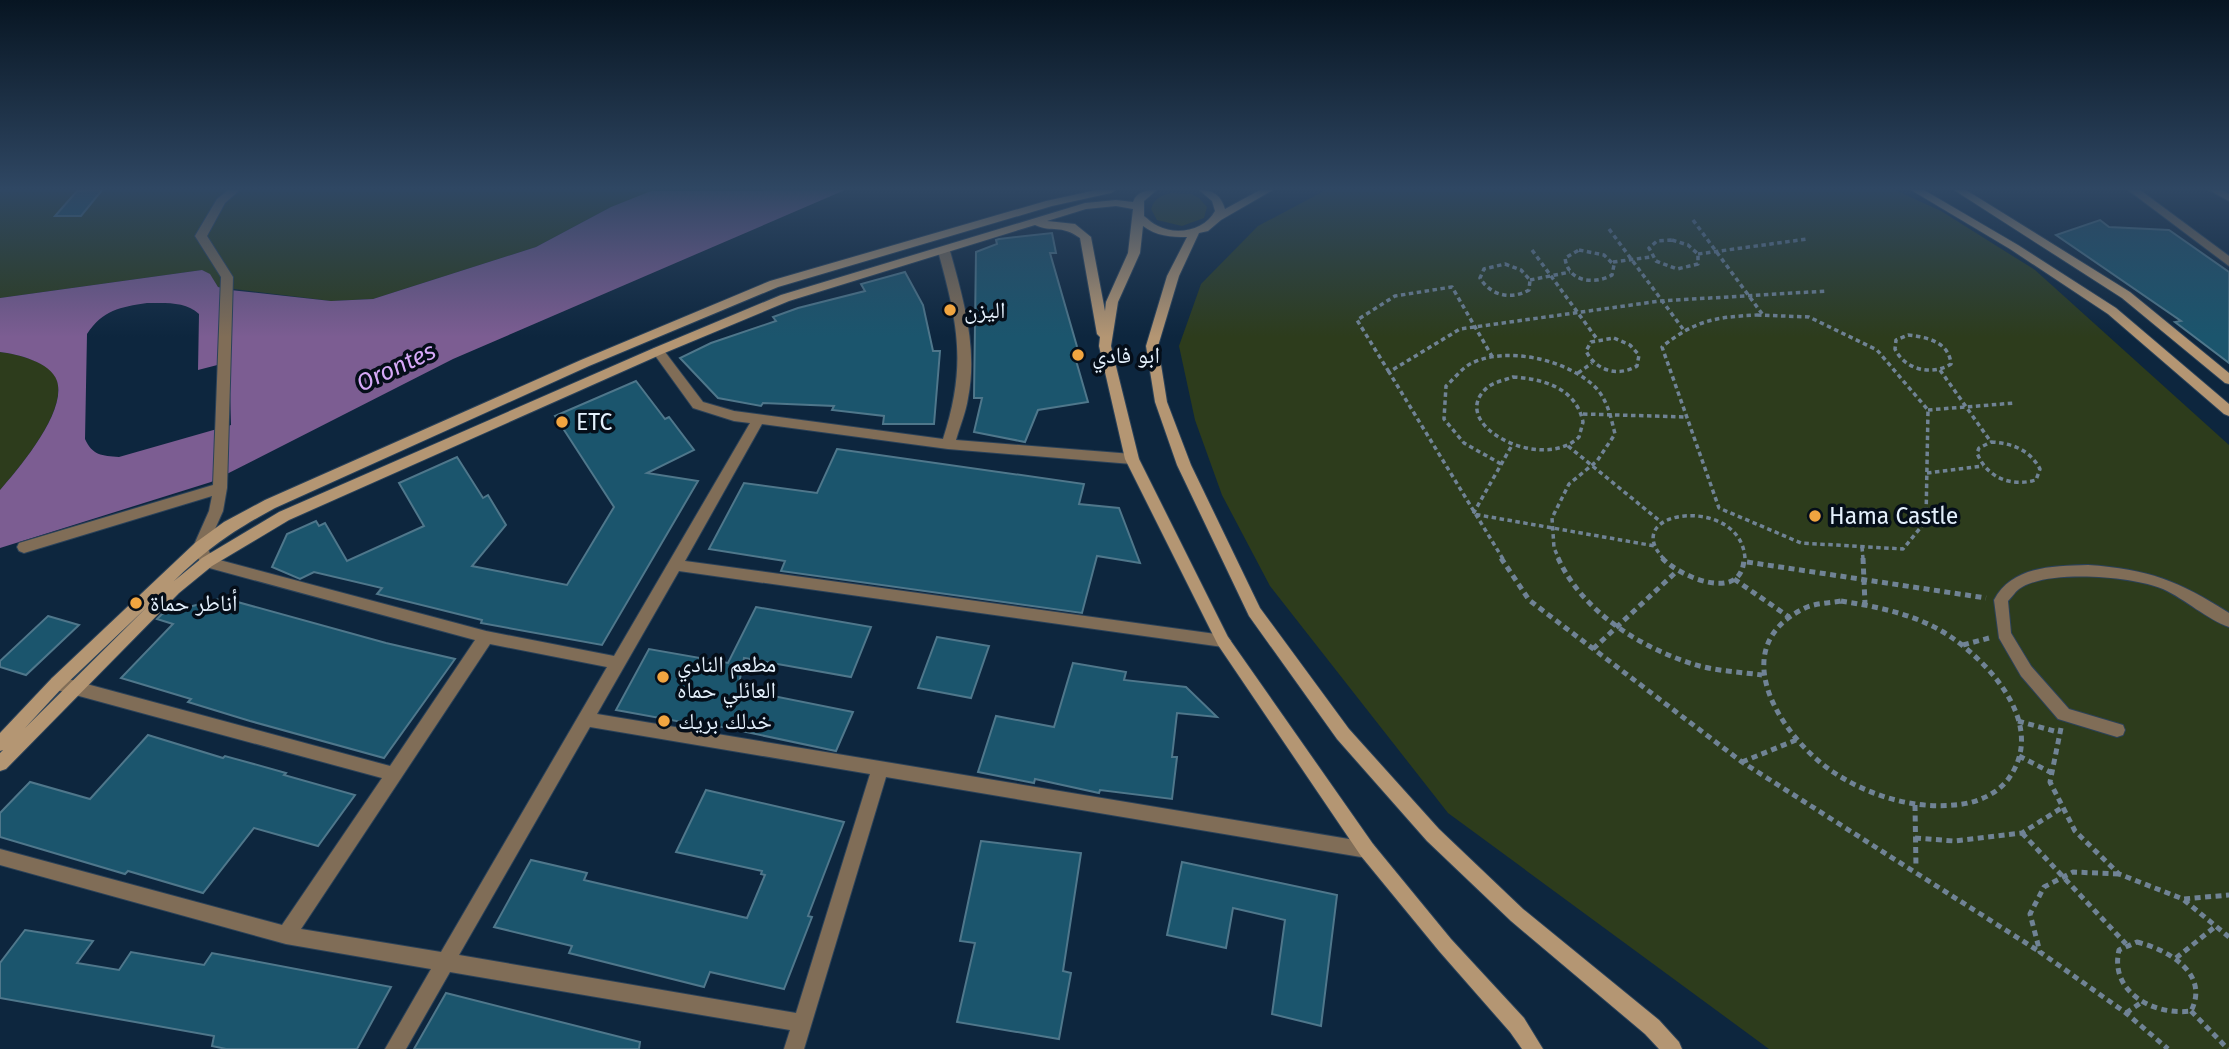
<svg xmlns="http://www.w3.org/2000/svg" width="2229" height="1049" font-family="'Fira Sans','Noto Naskh Arabic',sans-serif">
  <rect width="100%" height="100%" fill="#0d263e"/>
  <!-- green -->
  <g fill="#2d3c1c">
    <polygon points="0,190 657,190 611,207 536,247 373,299 331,301 218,287 210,275 202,270 0,298"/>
    <polygon points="1326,190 1895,190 1941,211 2035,270 2229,445 2229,1049 1769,1049 1448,813 1270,586 1222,495 1195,420 1179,346 1201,284 1258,226"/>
    <path d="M1172,193L1191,194L1199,198L1207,207L1204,218L1182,226L1157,220L1151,209C1154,198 1162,195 1172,193Z"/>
    <path d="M0,352C17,354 51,362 57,380C67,412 19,468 0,490Z"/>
  </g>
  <!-- water -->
  <path fill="#7c5d92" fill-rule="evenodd" d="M845,190L453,359L211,482L0,548V490C19,468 67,412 57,381C51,362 17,354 0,352V298L202,270L210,274L218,287L230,290L331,301L373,299L536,247L611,207L651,191ZM147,303C164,303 186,301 199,314L198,370L229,362L231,425L119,457C102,456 92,455 85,439L87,334C103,310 120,307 147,303Z"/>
  <!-- building -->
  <g fill="#1b556d" stroke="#4f778b" stroke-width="2">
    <polygon points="102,190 81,216 55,216 77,191"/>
    <polygon points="2100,220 2109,227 2169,230 2229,272 2229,363 2175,322 2181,321 2056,235"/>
    <polygon points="1052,233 1056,253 1050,253 1080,357 1075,357 1088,402 1038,410 1025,442 974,432 982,398 974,398 976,252 997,244 996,240 999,239"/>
    <polygon points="905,272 923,305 933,351 940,351 934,424 883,424 884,416 832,410 834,406 763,403 761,406 718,398 680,358 711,343 776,321 773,317 798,308 865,291 861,284"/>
    <polygon points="636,381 665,419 669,417 694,450 647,473 698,481 602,645 481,623 482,620 377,594 382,588 314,572 300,579 272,567 287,534 316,521 319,526 325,523 347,561 424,526 399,483 457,457 483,498 488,495 506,525 472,566 567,585 614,507 555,416"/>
    <polygon points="837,449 1084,484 1079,504 1119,508 1140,563 1097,556 1082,613 781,571 785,561 709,549 744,483 817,493"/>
    <polygon points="223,598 386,643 455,659 384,758 250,721 188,702 191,699 121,678 173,624 157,619 162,614"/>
    <polygon points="756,607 871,627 851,677 744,658 738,689 853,712 836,751 689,720 687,723 616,710 649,649 728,663"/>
    <polygon points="48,616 79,625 26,675 0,667 0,661"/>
    <polygon points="937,637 989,646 971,698 918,688"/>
    <polygon points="1073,663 1126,672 1124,680 1186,687 1217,717 1177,713 1172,757 1177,757 1172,799 1100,790 1099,793 1035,779 1034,783 978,772 996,716 1054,727"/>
    <polygon points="148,735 223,758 225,756 286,773 284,775 355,795 318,846 254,828 203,893 128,871 125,874 0,837 0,813 30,782 90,799"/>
    <polygon points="706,790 844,822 808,916 812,917 784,989 710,972 704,987 569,953 572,946 494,927 531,860 587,873 584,880 747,918 765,875 761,874 762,871 676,852"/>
    <polygon points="981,841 1081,853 1063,971 1071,973 1059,1039 957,1022 975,943 960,941"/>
    <polygon points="1182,862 1337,895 1321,1026 1272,1014 1285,920 1233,908 1226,948 1167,935"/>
    <polygon points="25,930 93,941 77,963 119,970 131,952 204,965 212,953 391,987 357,1049 226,1049 212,1046 214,1036 0,998 0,963"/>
    <polygon points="446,993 640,1042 639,1049 414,1049"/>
  </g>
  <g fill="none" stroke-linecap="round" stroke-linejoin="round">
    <!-- minor casing -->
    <g stroke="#2b4259" stroke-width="2">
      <g id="minor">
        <path d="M228,190H240L225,203L207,236L233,277L227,488L223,511L207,547L212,558L486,631L614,656L750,423L734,421L693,408L654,354L652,351L654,348H662L703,402L734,411L943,439C967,365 958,324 938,251L944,247L950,251C963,298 978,348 968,398C966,412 960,426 956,440L1132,454L1137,456L1139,459L1137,462L1132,464L948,449L762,424L685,561L1223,635L1228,637L1231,641L1228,645L1223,647L679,571L597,714L1367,842L1373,844L1376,850L1373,856L1367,858L886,777L804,1049H784L790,1030L450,972L406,1049H385L431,969L286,944L0,865V849L282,925L382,778L57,690L52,688L49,683L52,678L57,676L390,766L475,640L202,566L193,547L209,511L212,496L24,553L19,551L17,547L19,543L213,485L221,277L195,236L217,199ZM490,644L607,667L441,952L301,929ZM590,727L870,774L796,1013L459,955Z"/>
        <polygon points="2128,190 2140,190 2229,256 2229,266"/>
        <polygon points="2209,190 2222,190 2229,194 2229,201"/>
        <path d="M2088,565C2148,569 2179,581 2229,613V627C2208,620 2185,599 2163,589C2133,576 2046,569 2019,589C2015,592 2012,597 2008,601L2011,633L2031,666L2069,709L2123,725L2125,730L2123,735L2117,737L2058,719L2021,676L1999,638L1994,600C2012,566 2053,566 2088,565Z"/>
      </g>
    </g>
    <!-- secondary casing -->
    <g stroke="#2b4259" stroke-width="2">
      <g id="secondary">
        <path d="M1096,190H1116L1111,193L1052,206L778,287L589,366L275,508C234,530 208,548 174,581L202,558L279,512L654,348L781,295L1085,203L1116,200L1133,202C1137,191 1147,190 1157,190L1144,201V216C1148,219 1153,224 1158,226C1177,236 1205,230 1215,211L1212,201L1199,190C1213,190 1221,195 1225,209L1260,190H1273L1221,220L1208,231L1199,233L1179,276L1158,346L1167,402L1191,465L1260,608L1349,729L1439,829L1523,909L1659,1020L1679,1042L1682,1049H1659L1645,1034L1511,921L1427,841L1337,739L1249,616L1177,465L1155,402L1146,346L1167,276L1187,237C1171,237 1156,236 1143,226L1140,253L1118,302L1111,346L1139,459L1228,637L1373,844L1451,939L1524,1018L1543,1049H1522L1510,1032L1439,951L1361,856L1218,645L1125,459L1099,346L1100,337L1097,334L1080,238C1061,224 1052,233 1035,225L789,301L662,354L289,520L212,566L179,593L6,769L0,771V753L3,750L0,751V733L52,678L195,543L224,522L265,500L581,360L770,281L1046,201ZM1116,206L1133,209L1128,253L1106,302L1105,311L1091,237L1075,224L1047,221L1086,209ZM148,606L25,728L62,688Z"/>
        <polygon points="1911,190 1924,190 2018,245 2116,308 2229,404 2229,416 2224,414 2108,314 2010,249"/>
        <polygon points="1954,190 1966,190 2130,292 2229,373 2229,384 2225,383 2122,298"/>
      </g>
    </g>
    <!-- path-far1 -->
    <g stroke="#708395" stroke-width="3.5" stroke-dasharray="4.5 3.5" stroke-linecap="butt">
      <polyline points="1693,220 1763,315"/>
      <polyline points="1609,229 1683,329"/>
      <polygon points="1672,240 1688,245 1698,254 1698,264 1677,269 1656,261 1649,248 1657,241"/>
      <polyline points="1532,250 1597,339"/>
      <path d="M1579,250L1604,255L1614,265L1612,275C1594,285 1568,282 1565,258Z"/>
      <polyline points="1698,254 1807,239"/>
      <polyline points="1613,262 1651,257"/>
      <path d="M1505,264L1521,270L1530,280L1529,290C1511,300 1491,296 1480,278L1484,269Z"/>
      <polyline points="1530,280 1570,272"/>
      <path d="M1757,315L1809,317L1877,350L1928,410L1926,521L1903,549L1801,543L1719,508L1662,347C1695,320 1716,317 1757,315Z"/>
      <path d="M1908,335C1927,337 1949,342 1951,364C1932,376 1905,370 1895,349L1896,340Z"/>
      <path d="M1614,338L1630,345L1639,355L1637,366C1618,377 1596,371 1586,351L1591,342Z"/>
      <polyline points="1940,370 1991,442"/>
      <polyline points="1389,372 1357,320 1395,296 1452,287 1493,358"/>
      <polyline points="1578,373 1592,363"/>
      <path d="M1513,377C1544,379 1576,388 1583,422L1579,437C1541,474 1444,423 1488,387C1494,382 1505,380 1513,377Z"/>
      <polyline points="1928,410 2015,403"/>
      <polyline points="1583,414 1687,417"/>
      <path d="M1991,442C2012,443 2030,450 2040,469L2036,480C2011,487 1987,478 1977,453L1979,448Z"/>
      <polyline points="1568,446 1661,522"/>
      <polyline points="1511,447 1473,514 1655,546"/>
      <path d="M1501,464L1464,443L1444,419L1446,386C1454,379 1461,369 1470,364C1506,345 1570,360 1597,389C1608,402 1611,418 1615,434L1597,461L1569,484L1552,518L1554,548L1559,559"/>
      <polyline points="1927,473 1983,466"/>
      <polyline points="1862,547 1863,559"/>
      <polyline points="1503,559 1389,372 1460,329 1660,301 1827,291"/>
      <path d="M1664,559C1616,509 1742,494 1745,559"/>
    </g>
    <!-- path -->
    <g stroke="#708395" stroke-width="5" stroke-dasharray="6 4.5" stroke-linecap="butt">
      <polyline points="1501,558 1529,600 1742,762 2040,952"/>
      <path d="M1558,558C1582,611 1639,647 1693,664C1714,671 1740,672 1762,675"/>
      <path d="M1662,558C1680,577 1743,604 1744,558"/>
      <polyline points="1863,558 1865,604"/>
      <polyline points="1747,562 1986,598"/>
      <polyline points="1734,579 1789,617"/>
      <path d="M1841,601C1879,607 1919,615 1951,637C1993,666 2046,726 2009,778C1997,795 1974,804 1954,805C1911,809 1868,795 1833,772C1780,736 1723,647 1805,608C1816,603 1829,603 1841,601Z"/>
      <polyline points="1963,645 1989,638"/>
      <polyline points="1593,649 1676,572"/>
      <polyline points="2018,721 2054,731"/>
      <polyline points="2061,728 2050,782 2075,831 2119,874 2183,899 2229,895"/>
      <polyline points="2019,756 2052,773"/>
      <polyline points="1742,762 1796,740"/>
      <polyline points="1915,805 1916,868"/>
      <polyline points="2022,833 2126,944"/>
      <polyline points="1915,838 1954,841 2022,833 2063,807"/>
      <polyline points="2119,874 2073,872 2044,887 2030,914 2040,952 2126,1013 2168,1049"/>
      <polyline points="2184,900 2229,937"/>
      <path d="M2137,942C2169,950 2210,974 2191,1011C2154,1016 2109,992 2119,950Z"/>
      <polyline points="2176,958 2216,926"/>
      <polyline points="2191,1011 2228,1049"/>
      <polyline points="2126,1013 2142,1002"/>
    </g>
    <!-- minor -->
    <use href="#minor" fill="#806d57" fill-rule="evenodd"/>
    <!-- secondary -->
    <use href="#secondary" fill="#b49673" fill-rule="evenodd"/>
  </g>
  <!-- sky -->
  <linearGradient id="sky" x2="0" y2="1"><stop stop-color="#071522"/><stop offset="0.56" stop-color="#2f4763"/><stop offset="1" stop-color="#2f4763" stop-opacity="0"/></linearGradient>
  <rect width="2229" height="337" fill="url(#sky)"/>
  <!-- markers -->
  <g fill="#f1a540" stroke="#050e19" stroke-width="2.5">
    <circle cx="950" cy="310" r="7"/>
    <circle cx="1078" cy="355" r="7"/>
    <circle cx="562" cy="422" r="7"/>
    <circle cx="1815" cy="516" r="7"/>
    <circle cx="136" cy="603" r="7"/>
    <circle cx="663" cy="677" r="7"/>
    <circle cx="664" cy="721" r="7"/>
  </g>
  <g text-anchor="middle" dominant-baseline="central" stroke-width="7" stroke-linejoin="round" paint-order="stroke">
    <!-- poi labels -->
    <g font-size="23" fill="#e4f0fc" stroke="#050e19" text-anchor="start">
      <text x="964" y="310">اليزن</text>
      <text x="1092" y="355">ابو فادي</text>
      <text x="576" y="422">ETC</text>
      <text x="1829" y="516">Hama Castle</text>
      <text x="150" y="603">أناطر حماة</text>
      <text x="677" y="664">مطعم النادي<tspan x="677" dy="26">العائلي حماه</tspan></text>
      <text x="678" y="721">خدلك بريك</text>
    </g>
    <!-- water labels -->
    <g font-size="24" font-style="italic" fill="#d6a9f8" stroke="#050e19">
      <text transform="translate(396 367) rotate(-25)">Orontes</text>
    </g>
  </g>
</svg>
